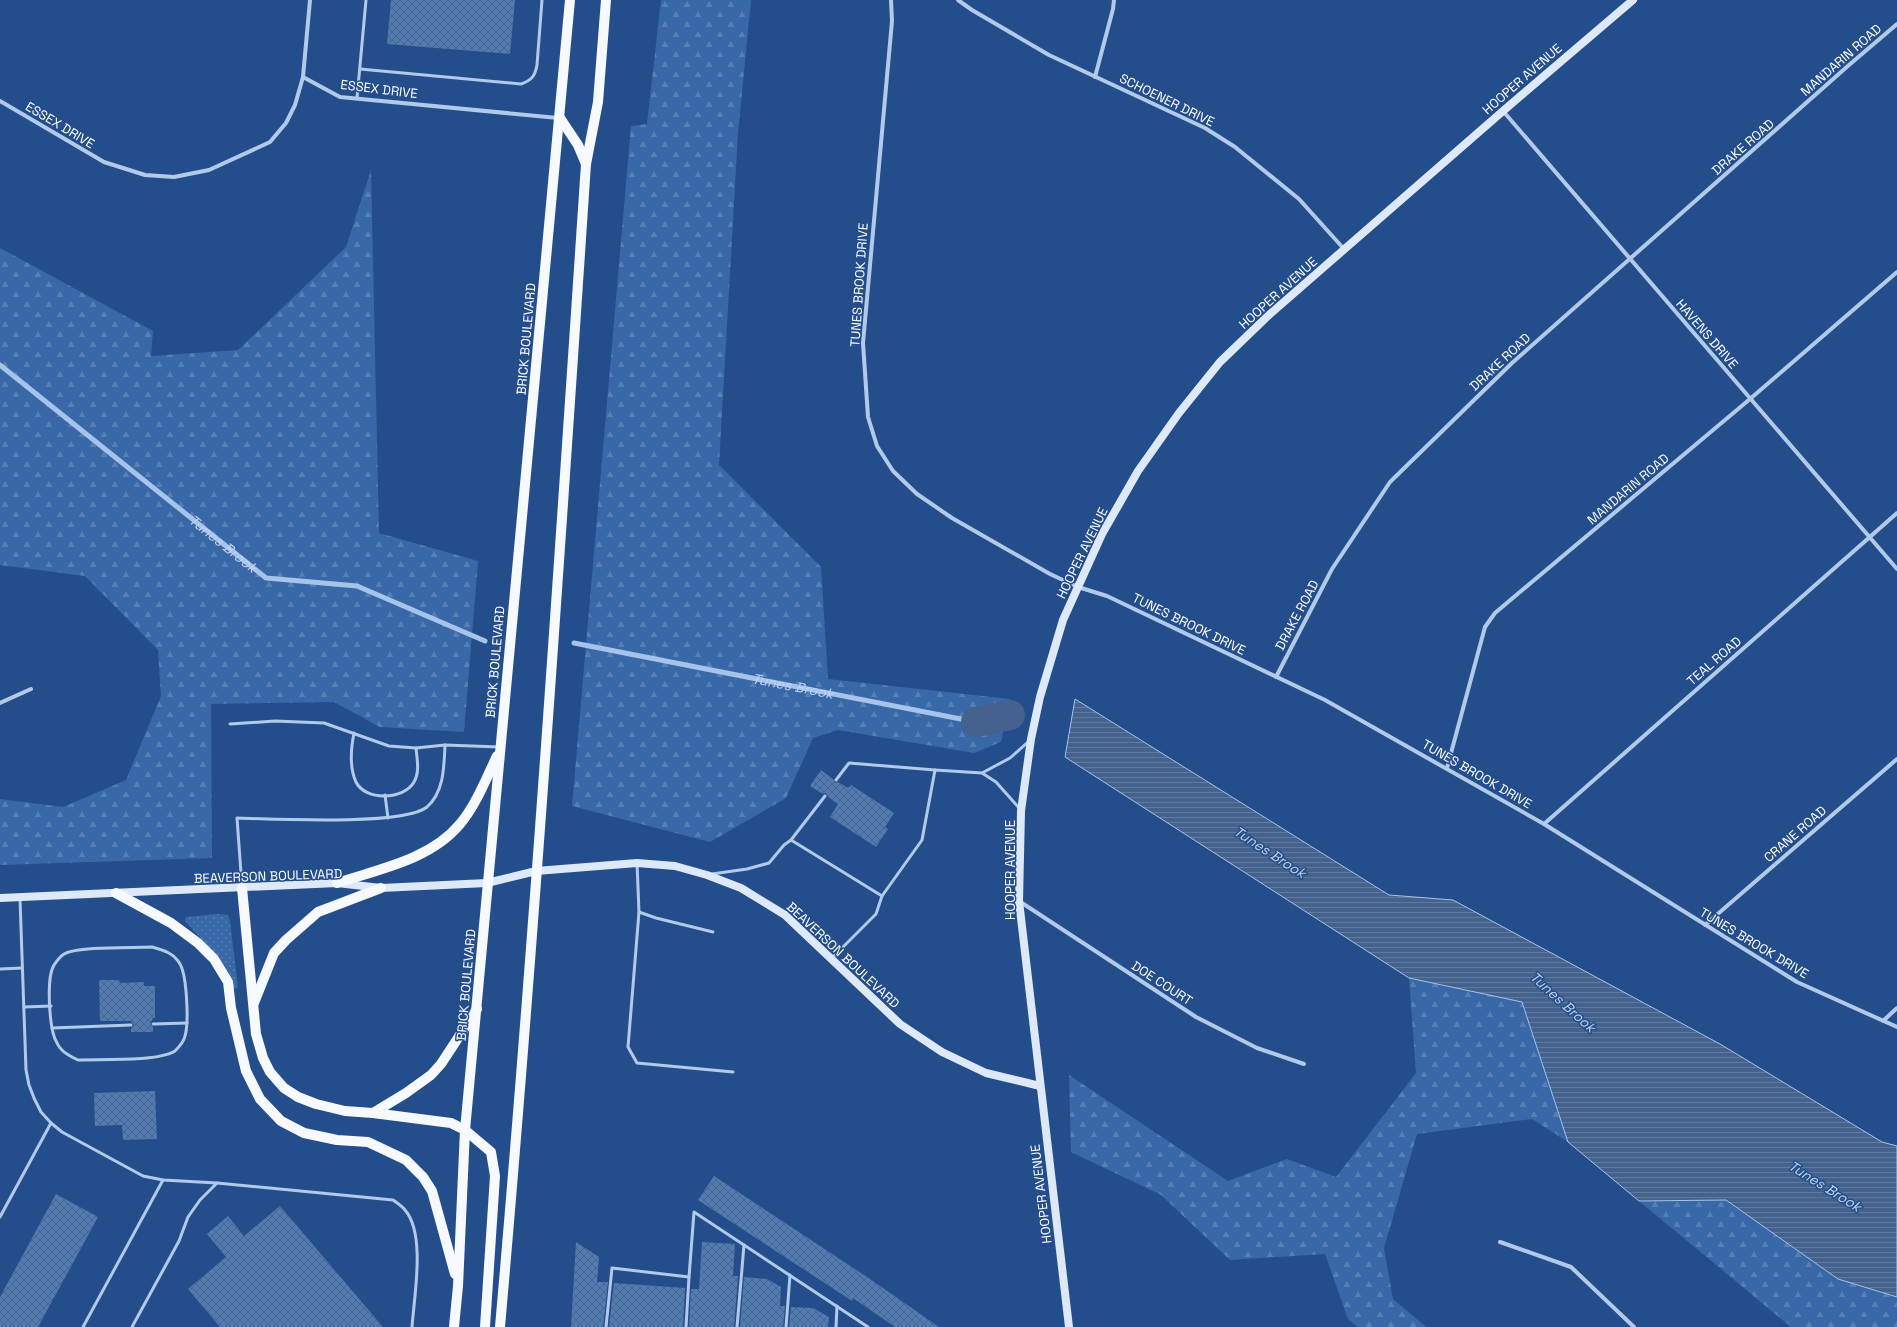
<svg xmlns="http://www.w3.org/2000/svg" width="1897" height="1327" font-family="'Space Grotesk',sans-serif">
  <defs>
    <pattern id="green-dots" width="8" height="8" patternUnits="userSpaceOnUse"><rect width="8" height="8" fill="#3868a7"/><path d="M2 2h.1M6 6h.1" fill="none" stroke="#567fb4" stroke-width="1.8" stroke-linecap="round"/></pattern>
    <pattern id="forest-firs" width="22" height="20" patternUnits="userSpaceOnUse"><rect width="22" height="20" fill="#3868a7"/><path d="M5 1l3.5 6h-7zM16 11l3.5 6h-7z" fill="#567fb4"/></pattern>
    <pattern id="water-rules" width="6" height="5" patternUnits="userSpaceOnUse"><rect width="6" height="5" fill="#44628d"/><path d="M0 2.5h6" fill="none" stroke="#607a9e"/></pattern>
    <pattern id="building-cross-hatch" width="8" height="8" patternUnits="userSpaceOnUse"><rect width="8" height="8" fill="#507bb3"/><path d="M0 0l8 8M0 8l8-8" fill="none" stroke="#4e6685"/></pattern>
  </defs>
  <rect width="100%" height="100%" fill="#244e8b"/>
  <!-- green -->
  <polygon fill="url(#green-dots)" points="217,914 228,915 230,921 238,988 232,989 217,956 185,921 186,917"/>
  <!-- forest -->
  <g fill="url(#forest-firs)">
    <polygon points="661,0 751,0 738,133 719,465 821,567 828,679 1010,699 1001,742 974,753 838,730 813,738 786,798 710,842 572,806 631,126 647,124"/>
    <polygon points="371,170 379,533 478,561 464,732 380,727 334,702 211,704 212,858 0,865 0,799 63,807 126,780 161,696 158,650 85,576 0,565 0,248 153,331 151,356 238,350 346,247"/>
    <polygon points="1409,978 1522,1002 1568,1142 1532,1119 1417,1134 1384,1248 1393,1299 1426,1327 1358,1327 1348,1319 1325,1254 1230,1260 1161,1195 1071,1152 1069,1075 1228,1181 1287,1159 1336,1177 1416,1073"/>
    <polygon points="1726,1200 1838,1279 1897,1297 1897,1327 1791,1327 1639,1201"/>
  </g>
  <!-- water -->
  <polygon fill="url(#water-rules)" stroke="#a6c4eb" points="1075,699 1389,895 1453,900 1720,1044 1882,1142 1897,1146 1897,1297 1838,1279 1726,1200 1639,1201 1568,1142 1522,1002 1409,978 1065,757"/>
  <g fill="none" stroke-linecap="round" stroke-linejoin="round">
    <!-- stream -->
    <g stroke="#a6c4eb" stroke-width="5">
      <path id="s1" d="M0,365L266,578L357,586L485,641"/>
      <path id="s2" d="M574,643L976,722"/>
    </g>
    <!-- river -->
    <polyline stroke="#44628d" stroke-width="30" points="976,722 1010,715"/>
  </g>
  <!-- building -->
  <g fill="url(#building-cross-hatch)">
    <polygon points="391,0 515,0 510,54 387,44"/>
    <polygon points="821,770 833,779 835,783 838,782 848,788 851,785 894,813 885,827 888,829 876,847 830,817 838,804 828,797 826,793 823,794 810,786"/>
    <polygon points="99,980 118,980 121,983 144,982 144,986 155,986 155,1018 153,1018 150,1024 153,1027 153,1032 131,1032 131,1028 134,1025 131,1021 100,1021"/>
    <polygon points="155,1091 157,1139 123,1140 122,1125 95,1126 94,1093"/>
    <polygon points="714,1176 867,1277 939,1327 895,1327 853,1298 852,1301 698,1200"/>
    <polygon points="56,1194 98,1217 38,1327 0,1327 0,1297"/>
    <polygon points="280,1206 383,1327 220,1327 188,1289 226,1257 207,1234 228,1216 244,1236"/>
    <polygon points="576,1242 599,1257 597,1282 608,1282 603,1327 571,1327"/>
    <polygon points="702,1242 735,1244 733,1276 738,1276 734,1327 689,1327 691,1289 699,1289"/>
    <polygon points="744,1277 767,1279 781,1287 780,1306 785,1306 783,1327 740,1327"/>
    <polygon points="614,1283 685,1288 683,1327 609,1327"/>
    <polygon points="791,1307 813,1308 829,1317 828,1327 789,1327"/>
  </g>
  <g fill="none" stroke-linecap="round" stroke-linejoin="round">
    <!-- lane -->
    <g stroke="#b2caea" stroke-width="3">
      <path d="M360,69L521,84C532,80 535,76 537,65L542,0"/>
      <polyline points="357,98 366,0"/>
      <polyline points="230,724 275,721 324,723 389,746 416,748 445,745"/>
      <path d="M354,733C351,748 349,767 356,782C365,801 404,800 414,782C420,772 417,759 416,748"/>
      <polyline points="982,773 1010,758 1028,742"/>
      <polyline points="836,780 849,763 935,770"/>
      <polyline points="385,795 388,818"/>
      <polyline points="791,840 882,896"/>
      <polyline points="637,863 639,912 628,1047 637,1063 733,1072"/>
      <polyline points="712,874 747,869 769,863 784,845 791,840 825,796"/>
      <path d="M242,887L237,818C271,819 404,826 427,807C444,792 444,767 445,745L499,747"/>
      <path d="M20,899L26,1070L29,1085L34,1098L41,1112L51,1123L62,1132L143,1176L163,1180L217,1183L393,1200C397,1203 402,1206 405,1210C426,1234 414,1297 412,1327"/>
      <polyline points="639,912 656,918 713,932"/>
      <path d="M152,947C163,950 174,953 180,964C187,976 189,1023 185,1036C184,1041 178,1048 175,1051C157,1062 101,1059 78,1060C70,1056 61,1052 57,1043C49,1030 46,978 54,965C56,962 61,956 64,954C78,946 133,948 152,947Z"/>
      <polyline points="832,958 876,914 882,896 922,840 935,770 982,773 996,782 1020,809"/>
      <polyline points="0,969 22,968"/>
      <polyline points="24,1007 51,1006"/>
      <polyline points="153,1024 187,1023"/>
      <polyline points="52,1028 131,1025"/>
      <polyline points="0,1217 51,1123"/>
      <polyline points="83,1327 163,1180"/>
      <polyline points="132,1327 179,1241 188,1217 200,1200 217,1183"/>
      <polyline points="606,1327 612,1268 689,1277 694,1212 868,1327"/>
      <polyline points="686,1327 689,1277"/>
      <polyline points="737,1327 744,1245"/>
      <polyline points="786,1327 790,1275"/>
      <polyline points="836,1327 837,1306"/>
    </g>
    <!-- street -->
    <g stroke="#b2caea" stroke-width="4">
      <polyline points="891,0 892,21 863,343 868,417 877,446 893,471 917,494 952,518 1050,574 1078,587 1107,596 1325,700 1544,824 1797,982 1897,1027"/>
      <polyline points="958,0 972,10 1049,55 1205,128 1235,147 1299,199 1344,249"/>
      <polyline points="303,77 340,97 558,118"/>
      <polyline points="1095,77 1113,9 1114,0"/>
      <polyline points="0,101 104,162 145,175 174,177 209,170 270,142 286,123 295,105 303,77 310,0"/>
      <polyline points="1503,111 1897,569"/>
      <polyline points="1276,677 1332,569 1390,482 1512,363 1849,65 1897,24"/>
      <polyline points="0,703 31,689"/>
      <polyline points="1447,768 1485,627 1495,613 1750,399 1897,272"/>
      <polyline points="1544,824 1897,513"/>
      <polyline points="1019,901 1196,1017 1257,1048 1304,1064"/>
      <polyline points="1705,925 1897,759"/>
      <polyline points="1883,1021 1897,1008"/>
      <polyline points="1500,1242 1571,1267 1634,1327"/>
    </g>
    <!-- secondary -->
    <g stroke="#dde8f8" stroke-width="8">
      <polyline points="0,898 337,883 381,888 487,883 536,871 637,863 675,866 707,875 741,888 785,915 900,1024 942,1052 986,1073 1040,1086"/>
      <polyline points="1069,1327 1019,901 1021,811 1031,739 1040,697 1063,620 1102,534 1138,471 1179,413 1220,362 1270,314 1503,111 1633,0"/>
    </g>
    <!-- primary -->
    <g stroke="#f6f9fe" stroke-width="10">
      <polyline points="560,118 578,145 586,164"/>
      <path d="M337,883C379,869 430,860 460,824C476,805 486,779 497,756"/>
      <polyline points="242,888 256,1034 263,1058 270,1072 284,1088 298,1097 316,1104 345,1111 373,1113 406,1093 431,1075 441,1064 477,1009"/>
      <polyline points="116,893 171,923 198,943 214,959 228,982 231,1008 246,1071 260,1099 281,1121 304,1133 337,1140 368,1142 406,1160 423,1177 432,1191 455,1274"/>
      <polyline points="254,1003 274,953 286,940 318,912 381,888"/>
      <polyline points="373,1113 451,1123 465,1130 491,1152 495,1176 485,1327"/>
      <polyline points="454,1327 458,1286 465,1130 570,0"/>
      <path d="M500,1327C534,940 560,552 586,164L598,102L606,0"/>
    </g>
  </g>
  <g text-anchor="middle" dominant-baseline="central" stroke-width="3" stroke-linejoin="round" paint-order="stroke">
    <!-- street labels -->
    <g font-size="13" fill="#fff" stroke="#244e8b">
      <text transform="translate(1841 60) rotate(-41)">MANDARIN ROAD</text>
      <text transform="translate(1522 79) rotate(-41)">HOOPER AVENUE</text>
      <text transform="translate(379 89) rotate(7)">ESSEX DRIVE</text>
      <text transform="translate(1167 100) rotate(26)">SCHOENER DRIVE</text>
      <text transform="translate(60 125) rotate(31)">ESSEX DRIVE</text>
      <text transform="translate(1743 147) rotate(-41)">DRAKE ROAD</text>
      <text transform="translate(859 285) rotate(-86)">TUNES BROOK DRIVE</text>
      <text transform="translate(1278 293) rotate(-42)">HOOPER AVENUE</text>
      <text transform="translate(1707 334) rotate(49)">HAVENS DRIVE</text>
      <text transform="translate(526 339) rotate(-85)">BRICK BOULEVARD</text>
      <text transform="translate(1500 362) rotate(-43)">DRAKE ROAD</text>
      <text transform="translate(1628 489) rotate(-40)">MANDARIN ROAD</text>
      <text transform="translate(1082 553) rotate(-64)">HOOPER AVENUE</text>
      <text transform="translate(1297 615) rotate(-62)">DRAKE ROAD</text>
      <text transform="translate(1189 624) rotate(26)">TUNES BROOK DRIVE</text>
      <text transform="translate(1714 661) rotate(-41)">TEAL ROAD</text>
      <text transform="translate(495 662) rotate(-85)">BRICK BOULEVARD</text>
      <text transform="translate(1477 774) rotate(30)">TUNES BROOK DRIVE</text>
      <text transform="translate(1795 834) rotate(-41)">CRANE ROAD</text>
      <text transform="translate(1010 870) rotate(-90)">HOOPER AVENUE</text>
      <text transform="translate(268 876) rotate(-2)">BEAVERSON BOULEVARD</text>
      <text transform="translate(1754 943) rotate(31)">TUNES BROOK DRIVE</text>
      <text transform="translate(843 955) rotate(43)">BEAVERSON BOULEVARD</text>
      <text transform="translate(1162 983) rotate(33)">DOE COURT</text>
      <text transform="translate(466 985) rotate(-85)">BRICK BOULEVARD</text>
      <text transform="translate(1041 1194) rotate(-97)">HOOPER AVENUE</text>
    </g>
    <!-- water labels -->
    <g font-size="14" font-style="italic" fill="#bed4f1" stroke="#244e8b">
      <text stroke="none"><textPath href="#s1" startOffset="286">Tunes Brook</textPath></text>
      <text stroke="none"><textPath href="#s2" startOffset="223">Tunes Brook</textPath></text>
      <text transform="translate(1270 852) rotate(33)">Tunes Brook</text>
      <text transform="translate(1563 1002) rotate(42)">Tunes Brook</text>
      <text transform="translate(1825 1186) rotate(32)">Tunes Brook</text>
    </g>
  </g>
</svg>
